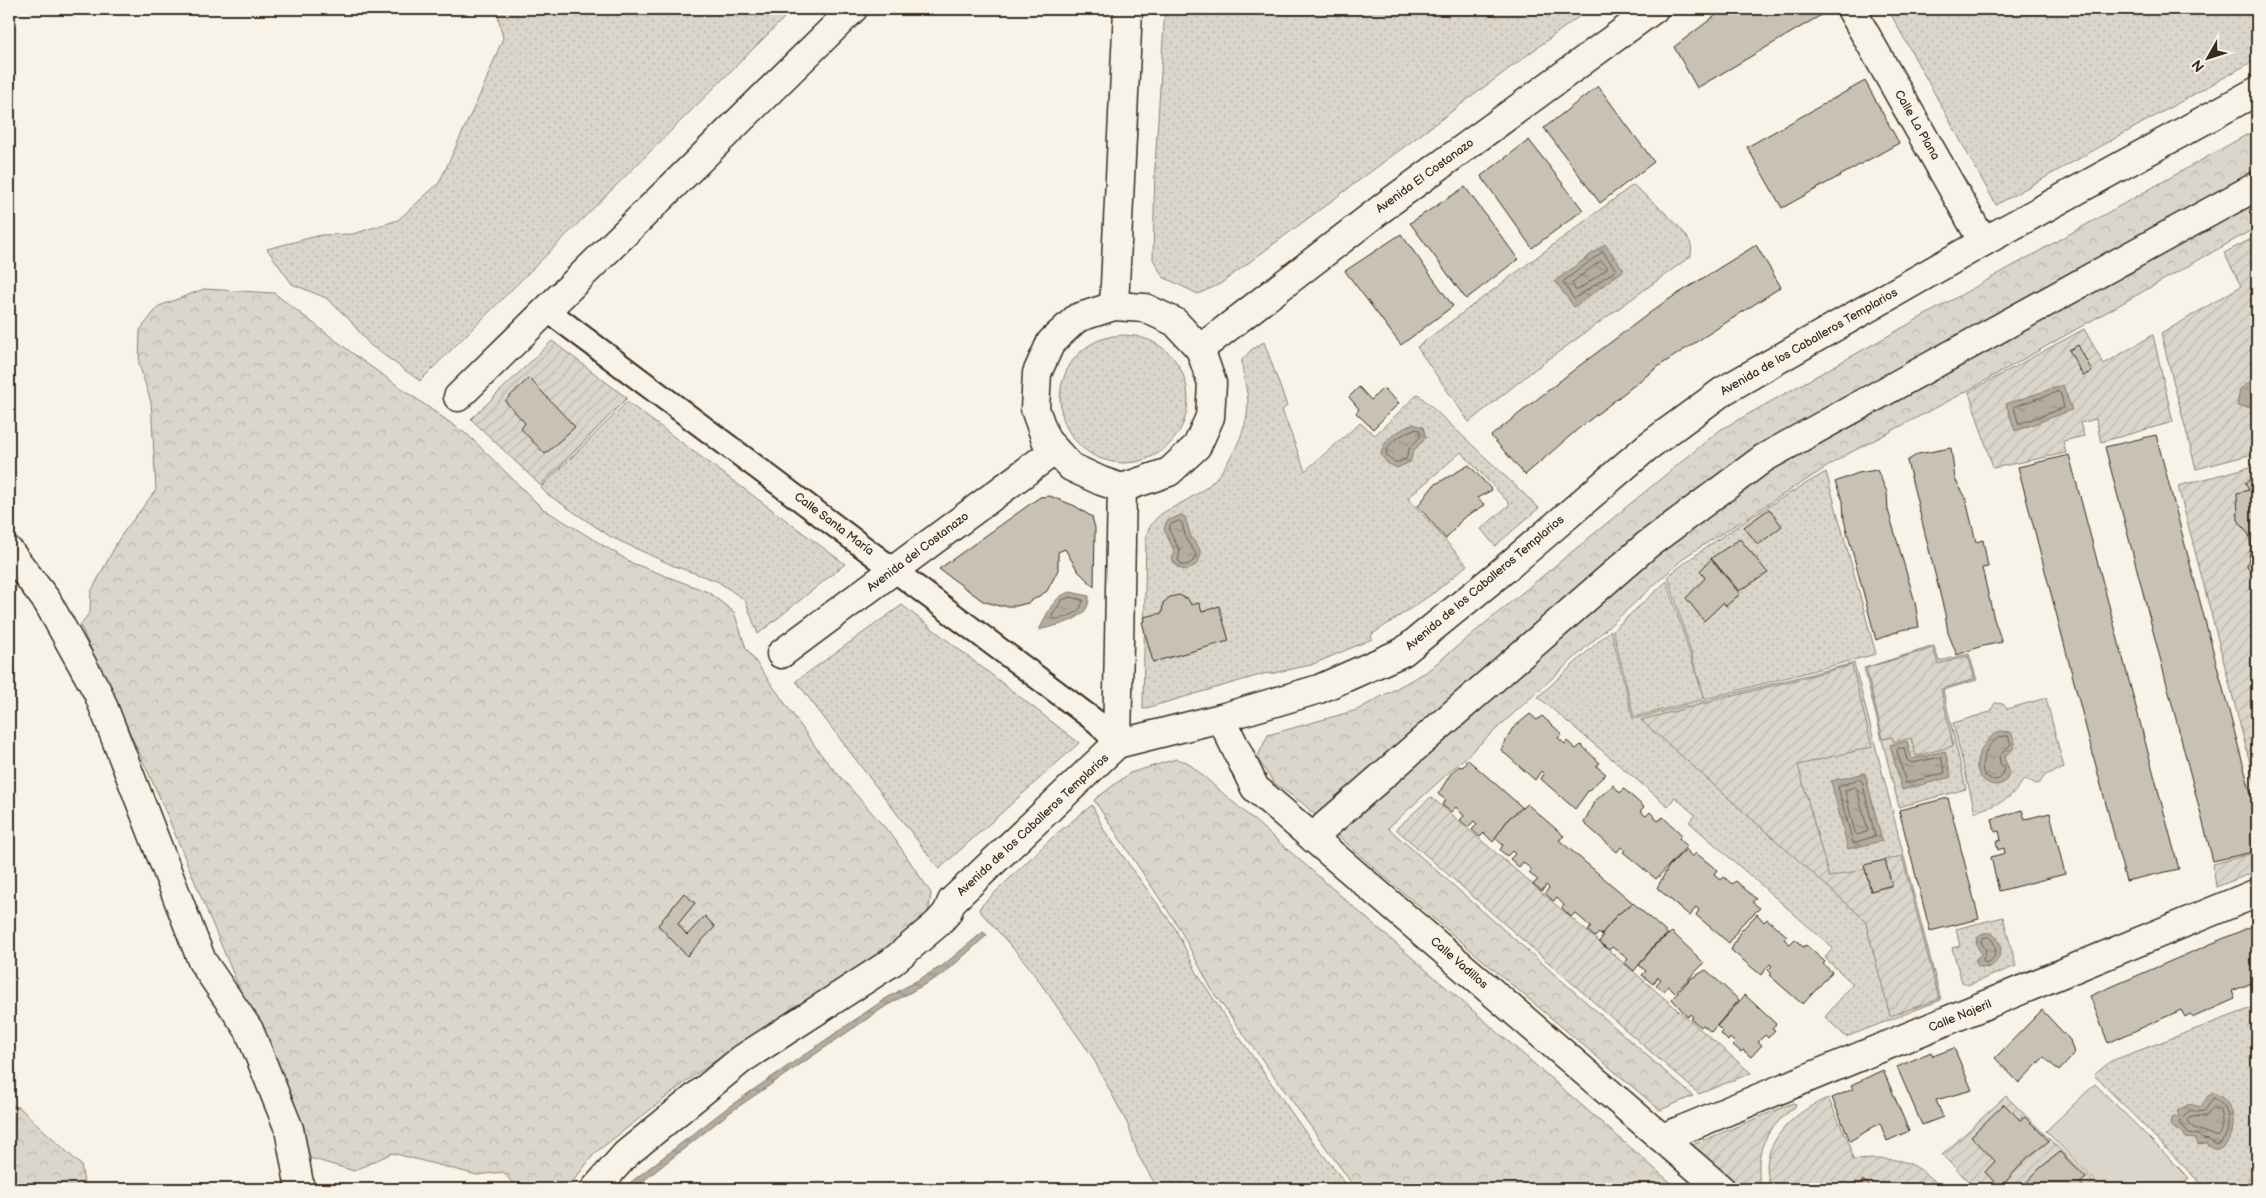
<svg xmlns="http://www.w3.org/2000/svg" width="2266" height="1198" font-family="'Balsamiq Sans',sans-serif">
  <defs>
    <pattern id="grass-dots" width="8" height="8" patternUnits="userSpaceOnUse" patternTransform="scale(1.25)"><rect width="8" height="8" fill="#dbd6cb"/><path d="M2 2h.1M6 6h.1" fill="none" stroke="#bdb8ae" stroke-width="1.8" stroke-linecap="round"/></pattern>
    <pattern id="forest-crowns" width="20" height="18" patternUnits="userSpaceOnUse" patternTransform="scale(1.25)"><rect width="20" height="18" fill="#dbd6cb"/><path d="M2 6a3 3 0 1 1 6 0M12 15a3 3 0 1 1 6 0" fill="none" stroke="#bdb8ae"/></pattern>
    <pattern id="garden-furrows" width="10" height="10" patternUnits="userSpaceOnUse" patternTransform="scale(1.25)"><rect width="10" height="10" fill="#dbd6cb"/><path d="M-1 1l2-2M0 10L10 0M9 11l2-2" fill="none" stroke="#bdb8ae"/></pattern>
    <pattern id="water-ripples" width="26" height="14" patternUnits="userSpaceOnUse" patternTransform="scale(1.25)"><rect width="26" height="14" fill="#b4aca0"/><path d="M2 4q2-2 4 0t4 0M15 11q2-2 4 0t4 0" fill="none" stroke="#948c82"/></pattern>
  </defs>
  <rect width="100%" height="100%" fill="#f7f3e8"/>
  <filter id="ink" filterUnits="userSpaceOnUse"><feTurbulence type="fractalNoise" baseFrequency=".02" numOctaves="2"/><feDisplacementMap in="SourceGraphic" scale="10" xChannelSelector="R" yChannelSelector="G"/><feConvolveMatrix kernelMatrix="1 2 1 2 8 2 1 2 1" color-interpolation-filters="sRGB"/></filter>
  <g filter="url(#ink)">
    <!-- grass -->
    <g fill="url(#grass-dots)" stroke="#8b8074">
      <polygon points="545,9 793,9 420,381 370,345 347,317 326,298 292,284 267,249 321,235 353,234 398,220 439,183 483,88 503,38 497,12"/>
      <polygon points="1165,9 1589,9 1220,284 1198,294 1163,277 1153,259 1155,166"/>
      <polygon points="1888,9 2250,9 2257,21 2257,59 1996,205"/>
      <path d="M1633,185C1647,197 1686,228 1691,245C1692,248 1691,253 1691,256L1535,369L1469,422L1417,347Z"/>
      <circle cx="1124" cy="399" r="64"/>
      <path d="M1264,342L1287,406L1282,410L1305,471L1360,423L1375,435L1418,394L1539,508L1495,546L1481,529L1510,504L1461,452L1408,498L1467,565L1435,592L1371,635L1372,639L1311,665L1269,674L1267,673L1143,709L1146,535C1156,512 1166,512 1185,501C1193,496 1201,492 1208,486C1227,470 1248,430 1248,405C1248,390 1242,375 1242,360L1251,350Z"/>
      <polygon points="627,402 845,564 758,634 745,600 717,581 674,566 611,537 547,494 541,488"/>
      <path d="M1826,472L1876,654L1705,699L1668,576C1717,537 1772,503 1826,472Z"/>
      <polygon points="1667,581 1704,699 1634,717 1613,630"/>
      <polygon points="902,605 1079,743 939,869 796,681"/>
      <polygon points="1611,630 1633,719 1854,663 1941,1000 1846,1037 1825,1017 1853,984 1825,958 1833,948 1689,822 1695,815 1675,797 1668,806 1538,697"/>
      <polygon points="1934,646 1939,661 1969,654 1977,680 1943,690 1966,789 1899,807 1864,668"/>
      <path d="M2046,698L2064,768L2045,775L2040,783L2036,784L2024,779C2010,802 1999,803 1975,812L1953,723L1990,712L1995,703L2003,704L2007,709Z"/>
      <polygon points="1092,805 1104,830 1175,928 1198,975 1228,1021 1303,1129 1350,1189 1158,1189 1138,1155 1128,1125 1092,1056 1026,963 979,910 981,906 1055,835"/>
      <polygon points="2003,917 2016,966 1968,985 1962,982 1952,948 1960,946 1956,929"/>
      <polygon points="2257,1006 2257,1172 2240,1189 2206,1189 2094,1075 2111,1061"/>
    </g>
    <!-- forest -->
    <g fill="url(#forest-crowns)" stroke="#8b8074">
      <polygon points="2257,129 2257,227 1960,395 1844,456 1686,556 1388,828 1693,1096 1660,1110 1374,868 1301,802 1274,783 1257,758 1268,735 1357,710 1426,672 1720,430"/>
      <polygon points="204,289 274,293 360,359 469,436 542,508 632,563 708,592 734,612 746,648 822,756 894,838 931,893 928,915 887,951 801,1003 696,1074 595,1153 567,1189 518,1189 503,1172 477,1175 392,1153 354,1171 310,1158 160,798 80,625 90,612 91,592 120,537 156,490 151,402 139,364 140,330 159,306"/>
      <polygon points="1176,759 1187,762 1678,1189 1356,1189 1213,992 1178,926 1094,800 1130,773"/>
      <polygon points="9,1105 19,1107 81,1165 85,1189 9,1189"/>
    </g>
    <!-- garden -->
    <g fill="url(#garden-furrows)" stroke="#8b8074">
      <polygon points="2257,236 2257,453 2196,469 2161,334 2241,286 2224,253"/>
      <polygon points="2084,329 2104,364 2153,335 2173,422 2101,442 2096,419 2080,423 2084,436 2063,441 2066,453 1993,468 1969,392"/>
      <polygon points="552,341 627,398 541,486 471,419"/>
      <polygon points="2257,465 2257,790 2178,486"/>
      <polygon points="1933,648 1938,664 1968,656 1975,679 1941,689 1953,746 1916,756 1911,738 1894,742 1892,737 1883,739 1866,668"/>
      <polygon points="1852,665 1872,747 1798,765 1829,877 1865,869 1871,891 1891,886 1885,860 1902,856 1939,999 1890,1016 1865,920 1641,720"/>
      <polygon points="1431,797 1751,1073 1699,1094 1396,829"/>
      <polygon points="2257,852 2257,871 2216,887 2213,864"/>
      <polygon points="2006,1096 2100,1189 1976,1189 1942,1155"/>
      <path d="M1828,1098L1850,1145L1853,1160C1898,1158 1910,1156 1943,1189H1771C1769,1182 1767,1174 1767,1166C1768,1135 1801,1108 1828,1098Z"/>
      <path d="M1793,1103L1796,1104L1795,1107C1764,1131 1754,1150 1761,1189H1740L1690,1146Z"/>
    </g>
    <!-- pitch -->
    <polygon fill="#dbd6cb" stroke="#8b8074" points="2095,1084 2189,1178 2178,1189 2103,1189 2046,1131"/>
    <!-- water -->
    <g fill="url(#water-ripples)" stroke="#84786c">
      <polygon points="1605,244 1624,270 1574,307 1555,281"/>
      <polygon points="2257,376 2257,408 2237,406 2240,389"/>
      <polygon points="2063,385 2072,410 2015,431 2006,404"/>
      <path d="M1413,424L1423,427L1426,438L1414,450L1410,462L1397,468L1387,463L1381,455C1382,439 1400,430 1413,424Z"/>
      <path d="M1181,515L1185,517L1191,537L1199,548L1201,554L1198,563L1188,570C1179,570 1175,566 1172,558L1175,553L1164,529L1167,521Z"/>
      <path d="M1071,592L1089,596C1091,621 1056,625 1039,630C1047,615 1053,595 1071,592Z"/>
      <path d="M2000,731L2010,732C2019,743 2015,750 2004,756C2004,762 2009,765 2009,771C2007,800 1960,780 1983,747C1987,740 1993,734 2000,731Z"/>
      <polygon points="1907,741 1912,759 1945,751 1951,777 1902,790 1890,745"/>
      <polygon points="1865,773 1882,841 1848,849 1831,781"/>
      <polygon points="983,932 987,935 945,973 886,1006 729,1113 633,1189 627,1189 631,1182 727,1108 885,999 942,966"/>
      <path d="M1984,933C1993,931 1998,938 2001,946C2001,959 1993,972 1978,966L1975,960L1981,954L1976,943L1977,938Z"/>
      <path d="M2214,1093C2250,1107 2228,1167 2207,1144L2198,1145L2196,1139L2186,1138L2182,1131L2176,1130L2170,1125L2171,1118L2179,1116L2177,1111L2189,1104L2201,1107L2208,1096Z"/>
    </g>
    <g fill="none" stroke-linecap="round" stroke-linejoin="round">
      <!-- shore -->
      <g stroke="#6b5e52" stroke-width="1">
        <polygon points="1603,252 1616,270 1574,299 1563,282"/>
        <polygon points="1601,261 1607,266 1607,269 1578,290 1575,290 1572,283"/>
        <polygon points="2058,392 2061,394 2064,408 2021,423 2018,422 2014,407"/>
        <path d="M1414,429L1420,430V437L1410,447L1406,459C1397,464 1392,463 1386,454C1388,441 1403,434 1414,429Z"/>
        <polygon points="1179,521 1182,523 1186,539 1196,554 1194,560 1188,565 1182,565 1178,560 1180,551 1169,530 1170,525"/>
        <path d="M1071,597L1083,600C1082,614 1064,619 1053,619L1052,616L1062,600Z"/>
        <path d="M2008,736L2011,744L1999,756L2000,763L2004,769L2002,776L1999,779C1969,786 1984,733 2008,736Z"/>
        <polygon points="1899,748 1904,748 1907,760 1912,763 1941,757 1945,773 1906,783 1897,751"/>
        <polygon points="1859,779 1862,781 1875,836 1853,843 1838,787"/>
        <polygon points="1855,787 1857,789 1868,831 1858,835 1855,833 1845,791"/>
        <path d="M1989,937C1998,945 1999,959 1985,963L1983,960L1986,951L1981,942L1983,938Z"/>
        <path d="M2214,1098L2225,1107C2230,1120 2230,1138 2217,1145L2209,1140L2203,1139L2198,1135L2189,1133L2179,1122L2190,1110L2197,1112L2204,1111Z"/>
        <path d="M2214,1108L2220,1111C2223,1120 2223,1131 2217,1137L2194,1128L2188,1121L2191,1117L2206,1116Z"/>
      </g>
    </g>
    <!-- building -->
    <g fill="#c8c1b6" stroke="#3b2a1e">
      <polygon points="1724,9 1819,9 1823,14 1697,88 1674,47"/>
      <polygon points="1865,81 1899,143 1782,208 1747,147"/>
      <polygon points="1598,86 1654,162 1600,203 1544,128"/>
      <polygon points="1529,140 1583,210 1532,248 1481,176"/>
      <polygon points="1465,187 1518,259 1466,299 1410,223"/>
      <polygon points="1401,234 1453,306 1401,345 1345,271"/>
      <polygon points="1756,245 1781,287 1659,366 1578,429 1525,475 1491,436 1575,369 1663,303"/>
      <polygon points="2078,345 2092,371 2083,376 2069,350"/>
      <polygon points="529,378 575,427 545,454 521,429 525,423 505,401"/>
      <polygon points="1359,387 1371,400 1383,388 1399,403 1373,429 1356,413 1359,409 1349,397"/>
      <polygon points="2156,435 2257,817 2257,851 2213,861 2105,447"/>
      <polygon points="1951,448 1955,479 1965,496 1976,542 1983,540 1988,567 1982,568 1994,619 2002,642 1979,647 1957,655 1948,633 1945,614 1907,461 1918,454"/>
      <polygon points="2069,455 2179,869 2126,881 2018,467"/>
      <polygon points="1469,465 1492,490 1477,498 1485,505 1463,518 1446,539 1418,506 1434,485"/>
      <polygon points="1877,470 1887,492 1888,510 1915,602 1919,627 1901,630 1876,640 1844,520 1843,501 1835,482 1858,473"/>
      <polygon points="2254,477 2257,477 2257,581 2247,567 2251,547 2249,535 2238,520 2237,493 2249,490 2245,483"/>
      <polygon points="1050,496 1075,506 1092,517 1095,528 1094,587 1078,571 1065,549 1058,552 1058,570 1047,591 1028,603 1016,606 999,606 983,601 939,569 1040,497"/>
      <polygon points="1769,509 1782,526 1758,545 1744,527"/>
      <polygon points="1740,539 1768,573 1739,591 1711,558"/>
      <polygon points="1711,559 1740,594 1726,606 1723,603 1704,621 1686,598 1705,578 1700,571"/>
      <polygon points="1179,595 1188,599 1191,605 1199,603 1202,612 1219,606 1229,641 1153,662 1142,622 1145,621 1144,617 1162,613 1163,603 1170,597"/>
      <polygon points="1530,714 1537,720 1542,716 1562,734 1558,738 1565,744 1567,741 1576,749 1581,745 1600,763 1596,766 1606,774 1588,791 1575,809 1541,779 1544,774 1541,771 1535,780 1501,750 1512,729"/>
      <polygon points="1467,759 1523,808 1509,818 1493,842 1484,833 1480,837 1472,830 1477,824 1474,821 1468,827 1460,820 1464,816 1456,807 1451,812 1442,805 1446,800 1438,794 1452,772 1459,766 1462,767 1466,764 1465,761"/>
      <polygon points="1613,785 1620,793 1624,789 1644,807 1640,811 1646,816 1650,812 1658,821 1663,817 1682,835 1679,838 1687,846 1656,879 1623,852 1625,850 1621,847 1617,852 1584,823 1594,802"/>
      <polygon points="1948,798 1979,919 1930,931 1899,810"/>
      <polygon points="1527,804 1564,836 1559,840 1633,903 1617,915 1601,935 1599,933 1595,937 1588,931 1591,927 1575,913 1571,917 1562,908 1564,905 1557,898 1553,901 1545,893 1549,888 1546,885 1542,891 1533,884 1538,880 1529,873 1532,870 1523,862 1519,867 1510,859 1515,854 1512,851 1507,856 1500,850 1503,845 1495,838 1509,818"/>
      <polygon points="2022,810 2025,819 2050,813 2065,874 1999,891 1991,857 2005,853 2004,848 1998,850 1996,842 2001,840 1999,831 1995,832 1992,819"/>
      <polygon points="1686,849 1692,857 1696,853 1717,870 1714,874 1721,880 1724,877 1732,884 1736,881 1756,899 1752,902 1760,908 1741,925 1729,943 1696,915 1699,910 1696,907 1690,916 1657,888 1669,866"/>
      <polygon points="1885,860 1892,885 1871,891 1864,865"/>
      <polygon points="684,893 695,903 678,924 687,935 705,916 715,927 687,956 658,925"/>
      <polygon points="1633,903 1668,934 1655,944 1634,971 1625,963 1628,959 1612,947 1609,950 1599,942 1603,936 1601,935 1617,915"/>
      <polygon points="1757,914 1764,922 1767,919 1787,936 1784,939 1790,944 1795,939 1803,947 1806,945 1825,962 1823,964 1832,972 1804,1003 1801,1003 1769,975 1771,973 1768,970 1772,966 1770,964 1761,975 1731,950 1740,932"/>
      <polygon points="2257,924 2257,981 2232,991 2235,999 2194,1017 2190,1014 2185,1017 2181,1010 2108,1043 2090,996"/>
      <polygon points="1672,932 1704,963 1675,993 1668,986 1664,991 1656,985 1661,979 1658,977 1653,984 1642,975 1646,971 1639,965 1656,944"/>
      <polygon points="1706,970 1739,1000 1711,1032 1703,1025 1701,1027 1691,1019 1693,1017 1690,1014 1688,1017 1672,999 1690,979"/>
      <polygon points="1745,995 1776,1024 1772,1028 1775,1030 1768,1038 1765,1035 1758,1042 1762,1045 1751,1057 1743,1050 1741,1052 1733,1045 1735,1043 1730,1038 1728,1041 1721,1034 1723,1032 1717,1026"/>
      <polygon points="2042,1010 2070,1040 2074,1053 2070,1059 2059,1071 2044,1057 2019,1083 1995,1058"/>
      <polygon points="1954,1048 1972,1090 1936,1100 1943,1117 1922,1125 1897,1067 1931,1052 1933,1056"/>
      <polygon points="1883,1070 1909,1131 1887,1141 1880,1123 1850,1141 1832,1098 1853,1089 1851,1085"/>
      <polygon points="2004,1104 2020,1120 2025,1117 2049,1141 2027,1158 2000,1188 1985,1172 1995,1161 1971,1136"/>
      <polygon points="2060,1152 2086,1178 2080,1183 2086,1189 2020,1189 2039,1169"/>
      <polygon points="2257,1177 2257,1189 2245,1189"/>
      <polygon points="2257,1177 2257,1189 2245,1189"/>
      <polygon points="1863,1180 1873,1189 1855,1189"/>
    </g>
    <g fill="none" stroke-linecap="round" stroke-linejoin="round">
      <!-- pedestrian casing -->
      <g stroke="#3b2a1e" stroke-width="26">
        <polyline id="pedestrian" points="547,310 1098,723 1117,744"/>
      </g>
      <!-- minor casing -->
      <g stroke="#3b2a1e" stroke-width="31">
        <g id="minor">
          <polyline points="1851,9 1983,242"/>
          <polygon points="1114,306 1145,308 1175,322 1200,349 1212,383 1210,417 1197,446 1169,472 1122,488 1101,481 1071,467 1046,440 1035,409 1037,373 1051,342 1077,318"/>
          <polyline points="1114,306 1128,9"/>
          <polyline points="1200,349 1390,202 1654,9"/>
          <polyline points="458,397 853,9"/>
          <polyline points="9,551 47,601 98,693 202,961 249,1030 289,1129 300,1189"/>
          <polyline points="781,654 1055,450"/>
          <polyline points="1221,718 1255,788 1721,1189"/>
          <polyline points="1117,744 1122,488"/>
          <polyline points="1314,839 1325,826 1647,545 1764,458 2257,186"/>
          <polyline points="1662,1138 2257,893"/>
          <polyline points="595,1189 626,1154 742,1059 892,962 937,924 947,913 952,901 1117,744 1221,718 1319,689 1403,652 1499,574 1647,447 1723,391 1983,242 2257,91"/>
        </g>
      </g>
      <!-- pedestrian -->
      <use href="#pedestrian" stroke="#f7f3e8" stroke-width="22"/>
      <!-- minor -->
      <use href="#minor" stroke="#f7f3e8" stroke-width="28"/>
    </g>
  </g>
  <g text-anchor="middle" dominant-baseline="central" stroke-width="5" stroke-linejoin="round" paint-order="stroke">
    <!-- street labels -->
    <g font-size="12" fill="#3b2a1e" stroke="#f7f3e8">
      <text transform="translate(1917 125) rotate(60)">Calle La Plana</text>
      <text transform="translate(1425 176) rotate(-36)">Avenida El Costanazo</text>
      <text transform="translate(1809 342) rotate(-30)">Avenida de los Caballeros Templarios</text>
      <text transform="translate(834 524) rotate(37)">Calle Santa María</text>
      <text transform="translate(918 552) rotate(-37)">Avenida del Costanazo</text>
      <text transform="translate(1485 583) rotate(-40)">Avenida de los Caballeros Templarios</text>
      <text transform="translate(1033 825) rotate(-43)">Avenida de los Caballeros Templarios</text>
      <text transform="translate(1459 963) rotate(41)">Calle Vadillos</text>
      <text transform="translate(1960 1016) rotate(-22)">Calle Najeril</text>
    </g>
  </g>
  <!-- margin -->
  <rect width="2266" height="1198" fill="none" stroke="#f7f3e8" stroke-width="30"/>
  <rect x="15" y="15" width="2236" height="1168" fill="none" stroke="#3b2a1e" stroke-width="2" filter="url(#ink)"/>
  <!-- north arrow -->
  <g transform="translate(2208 58) rotate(231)" stroke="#f7f3e8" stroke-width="4" paint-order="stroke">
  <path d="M0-4L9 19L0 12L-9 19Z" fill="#3b2a1e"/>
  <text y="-8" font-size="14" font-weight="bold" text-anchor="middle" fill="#3b2a1e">N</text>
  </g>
</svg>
